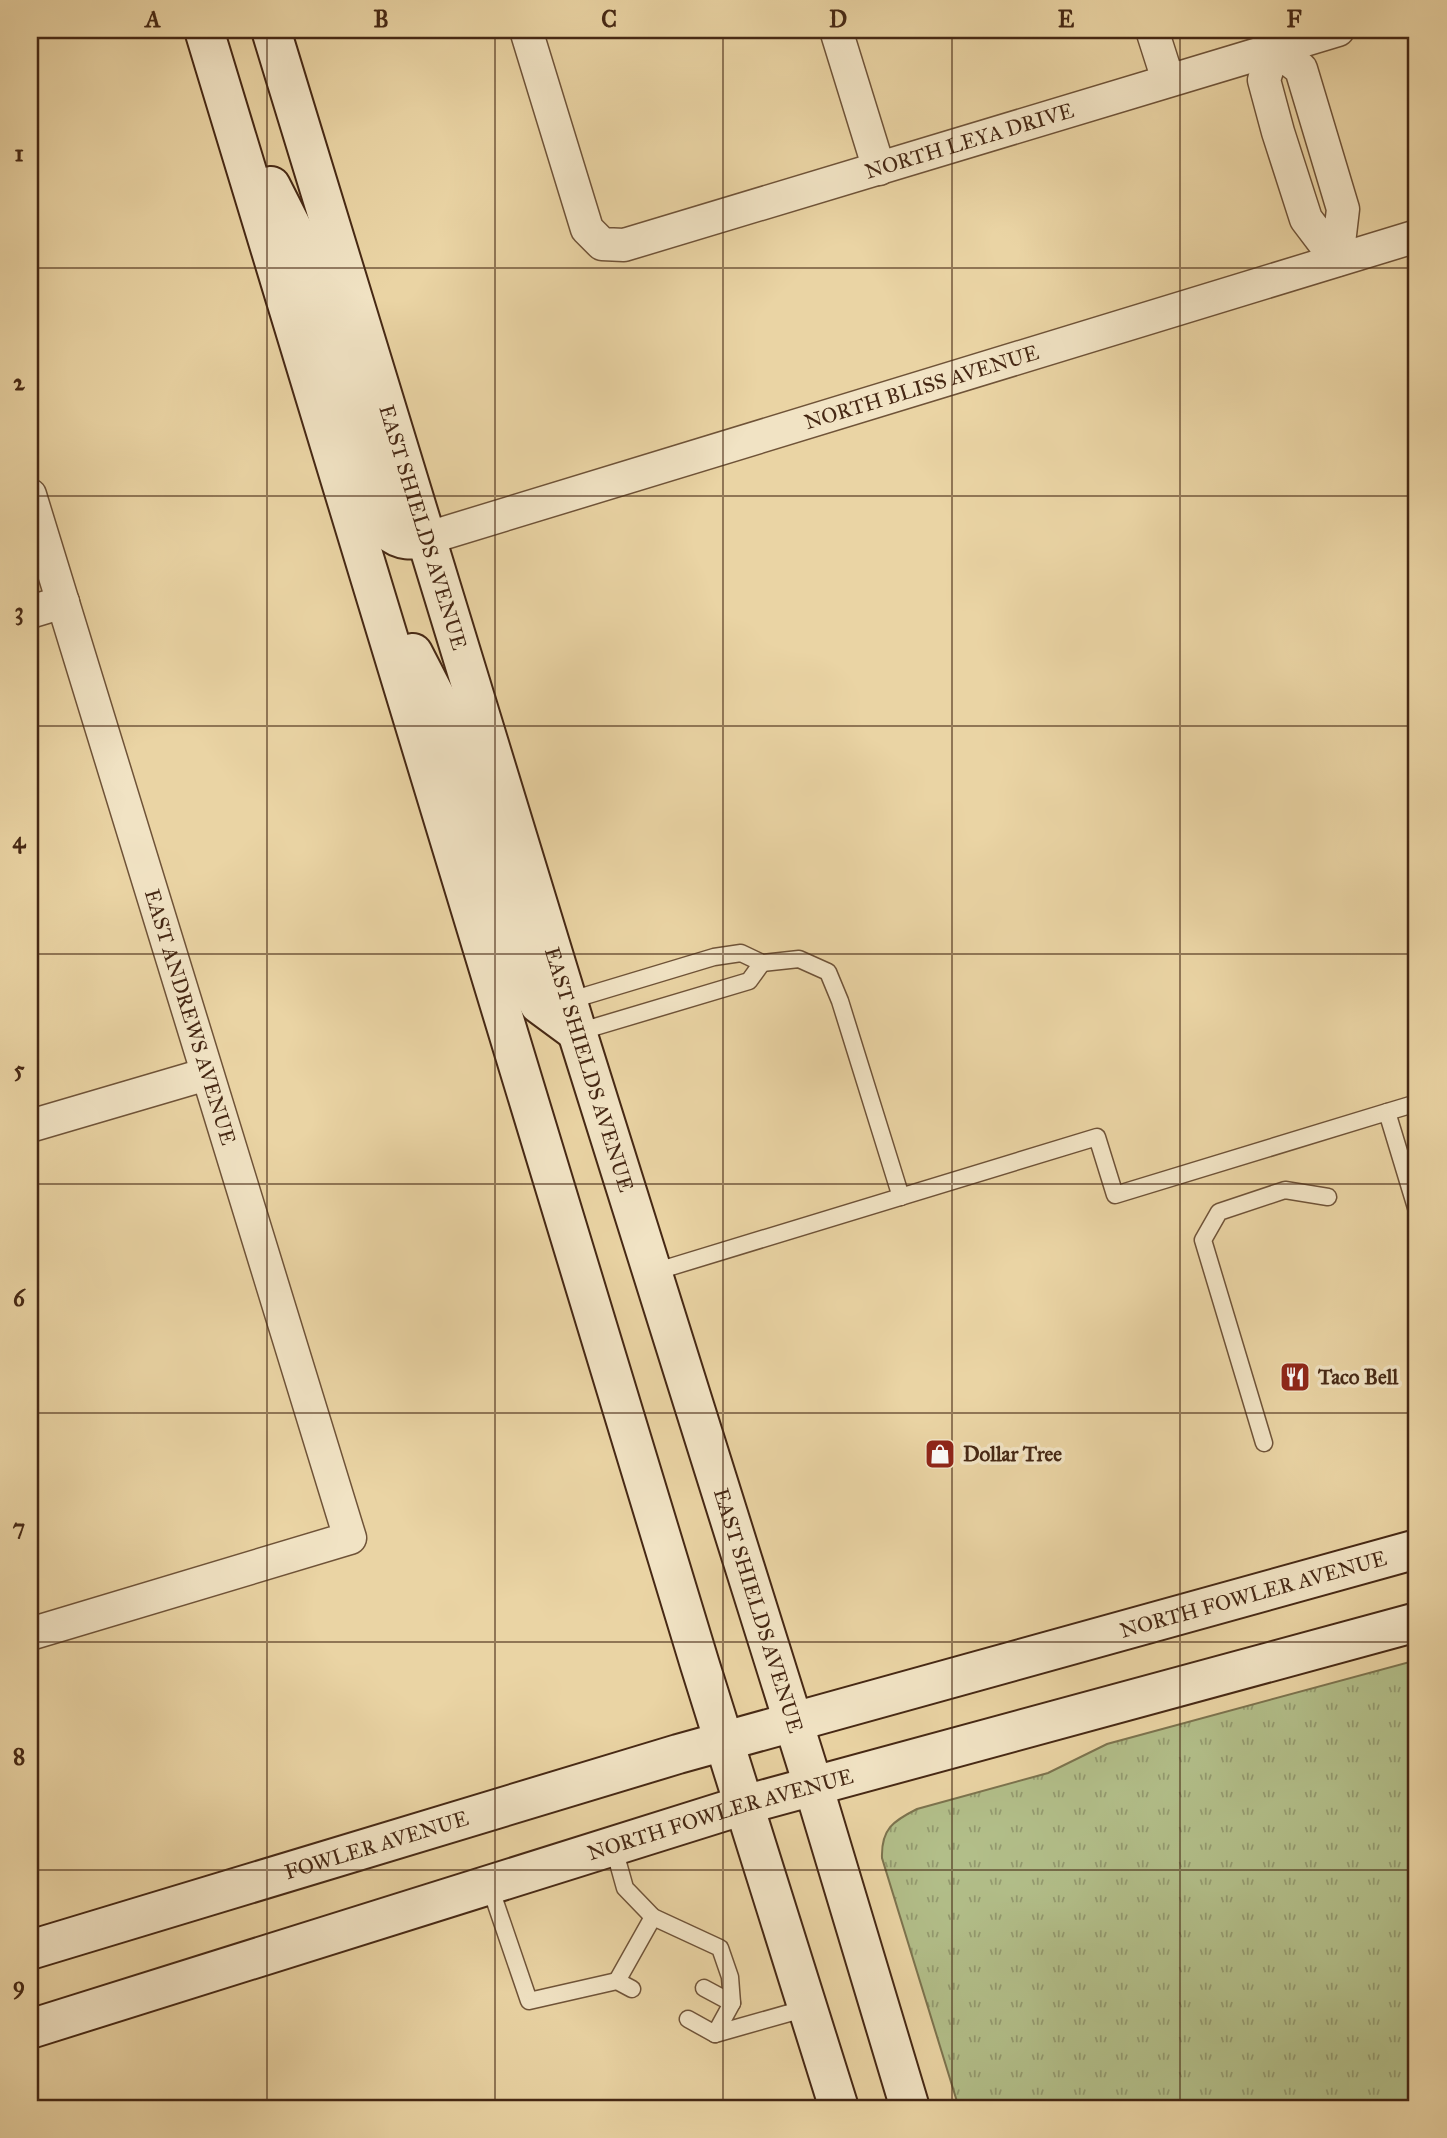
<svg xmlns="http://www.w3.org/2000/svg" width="1447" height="2138" font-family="'IM FELL Great Primer',serif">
  <defs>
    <pattern id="grass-tufts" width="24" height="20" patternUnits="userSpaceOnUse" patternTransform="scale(1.75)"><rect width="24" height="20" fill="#b2be89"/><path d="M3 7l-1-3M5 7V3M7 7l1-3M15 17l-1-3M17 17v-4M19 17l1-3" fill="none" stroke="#939a6f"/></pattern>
  </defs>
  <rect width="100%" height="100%" fill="#ead4a4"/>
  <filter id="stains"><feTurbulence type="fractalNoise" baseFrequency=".00286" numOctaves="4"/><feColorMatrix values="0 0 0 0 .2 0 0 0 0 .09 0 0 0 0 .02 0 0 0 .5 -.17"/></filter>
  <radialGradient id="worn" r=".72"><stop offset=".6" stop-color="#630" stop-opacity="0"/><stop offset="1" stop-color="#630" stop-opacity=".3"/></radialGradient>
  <!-- grass -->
  <path fill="url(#grass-tufts)" stroke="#7c734e" stroke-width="2" d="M1417,1660V2108H959L882,1858C881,1829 893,1821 917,1809L1048,1773L1107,1744Z"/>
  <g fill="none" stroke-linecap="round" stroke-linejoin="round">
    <!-- lane casing -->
    <g stroke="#6f5338" stroke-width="19">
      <g id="lane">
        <polyline points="568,1001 714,957 741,953 762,963 799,959 828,972 840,1001 901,1197"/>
        <polyline points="578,1032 749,981 762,963"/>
        <polyline points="1387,1112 1417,1103"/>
        <polyline points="654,1272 1097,1137 1115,1195 1387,1112 1417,1211"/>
        <polyline points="1264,1443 1203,1240 1219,1212 1285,1190 1328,1197"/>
        <polyline points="613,1845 625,1888 653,1917 720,1948 730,1977 732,2003 715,2034 807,2008"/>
        <polyline points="489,1884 529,2001 617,1981 632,1989"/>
        <polyline points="617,1981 653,1917"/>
        <polyline points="704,1988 732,2003"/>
        <polyline points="688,2019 715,2034"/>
      </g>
    </g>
    <!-- street casing -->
    <g stroke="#6f5338" stroke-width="35">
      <g id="street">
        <path id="s1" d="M526,30L587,229L602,244L624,245L1338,30"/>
        <polyline points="836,30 879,169"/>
        <polyline points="1152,30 1168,80"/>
        <polygon points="1274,48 1301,69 1343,209 1337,260 1306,219 1278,132 1264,80"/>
        <path id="s2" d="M30,495L350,1538L30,1634"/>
        <path id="s3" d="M428,538L1417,236"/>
        <polyline points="30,612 63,602"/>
        <polyline points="30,1126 207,1074"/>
      </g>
    </g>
    <!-- secondary casing -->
    <g stroke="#462814" stroke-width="42">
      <g id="secondary">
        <polyline points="204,30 700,1665 839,2108"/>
        <path id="s4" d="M271,30L577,1032L813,1785L910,2108"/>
        <path d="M271,186L300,243L389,531C401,542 413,540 428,538"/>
        <polyline points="413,653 443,711 528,983 539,1004 577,1032"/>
        <path id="s5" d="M30,1950L678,1754L1417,1549"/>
        <path id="s6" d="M30,2029L744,1805L1417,1622"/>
      </g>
    </g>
    <!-- lane -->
    <use href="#lane" stroke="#f1e3c4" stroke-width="16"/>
    <!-- street -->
    <use href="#street" stroke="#f1e3c4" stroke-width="32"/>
    <!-- secondary -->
    <use href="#secondary" stroke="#f1e3c4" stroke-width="38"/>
  </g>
  <!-- grid -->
  <path fill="none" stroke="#462814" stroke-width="2" stroke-opacity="0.55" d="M267,30V2108M495,30V2108M723,30V2108M952,30V2108M1180,30V2108M30,268H1417M30,496H1417M30,726H1417M30,954H1417M30,1184H1417M30,1413H1417M30,1642H1417M30,1870H1417"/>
  <!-- icons -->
  <defs>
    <g id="restaurant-square" transform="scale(1.575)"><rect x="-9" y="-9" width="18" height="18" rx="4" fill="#8f2418" stroke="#f1e3c4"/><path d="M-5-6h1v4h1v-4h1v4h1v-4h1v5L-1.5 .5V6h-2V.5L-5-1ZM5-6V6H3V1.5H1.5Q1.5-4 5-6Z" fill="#fff"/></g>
    <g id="shop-square" transform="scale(1.575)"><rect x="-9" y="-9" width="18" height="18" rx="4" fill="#8f2418" stroke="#f1e3c4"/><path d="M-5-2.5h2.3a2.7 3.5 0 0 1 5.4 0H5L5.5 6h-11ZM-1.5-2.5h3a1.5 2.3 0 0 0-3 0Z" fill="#fff"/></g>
  </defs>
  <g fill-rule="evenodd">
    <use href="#restaurant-square" x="1295" y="1377"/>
    <use href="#shop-square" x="940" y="1454"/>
  </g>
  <g text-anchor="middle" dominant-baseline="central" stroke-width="7" stroke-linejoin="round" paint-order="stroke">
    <!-- street labels -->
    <g font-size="21" fill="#462814" stroke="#f1e3c4">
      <text stroke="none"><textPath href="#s1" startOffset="612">NORTH LEYA DRIVE</textPath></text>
      <text stroke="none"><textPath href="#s3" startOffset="516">NORTH BLISS AVENUE</textPath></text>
      <text stroke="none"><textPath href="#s4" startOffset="520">EAST SHIELDS AVENUE</textPath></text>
      <text stroke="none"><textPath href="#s2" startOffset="546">EAST ANDREWS AVENUE</textPath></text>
      <text stroke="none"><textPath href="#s4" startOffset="1087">EAST SHIELDS AVENUE</textPath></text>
      <text stroke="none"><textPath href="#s5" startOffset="1274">NORTH FOWLER AVENUE</textPath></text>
      <text stroke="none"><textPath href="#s4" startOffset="1654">EAST SHIELDS AVENUE</textPath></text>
      <text stroke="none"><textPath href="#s6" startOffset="723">NORTH FOWLER AVENUE</textPath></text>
      <text stroke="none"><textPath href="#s5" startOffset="362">FOWLER AVENUE</textPath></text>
    </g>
    <!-- poi labels -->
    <g font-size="21" font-weight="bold" fill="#462814" stroke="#f1e3c4" text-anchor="start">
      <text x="1318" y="1377">Taco Bell</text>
      <text x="963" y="1454">Dollar Tree</text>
    </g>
  </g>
  <!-- margin -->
  <rect width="1447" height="2138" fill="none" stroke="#ead4a4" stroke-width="77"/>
  <rect x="38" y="38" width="1370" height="2062" fill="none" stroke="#462814" stroke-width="2.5"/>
  <g font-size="23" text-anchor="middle" font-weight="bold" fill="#462814">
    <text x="153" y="27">A</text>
    <text x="381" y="27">B</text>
    <text x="609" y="27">C</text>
    <text x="838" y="27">D</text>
    <text x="1066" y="27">E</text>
    <text x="1294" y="27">F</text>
    <text x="19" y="161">1</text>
    <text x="19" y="390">2</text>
    <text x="19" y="619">3</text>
    <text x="19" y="848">4</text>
    <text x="19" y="1077">5</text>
    <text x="19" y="1306">6</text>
    <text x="19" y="1535">7</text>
    <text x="19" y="1764">8</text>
    <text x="19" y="1993">9</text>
  </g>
  <rect width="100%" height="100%" filter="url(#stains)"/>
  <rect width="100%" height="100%" fill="url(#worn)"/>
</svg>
